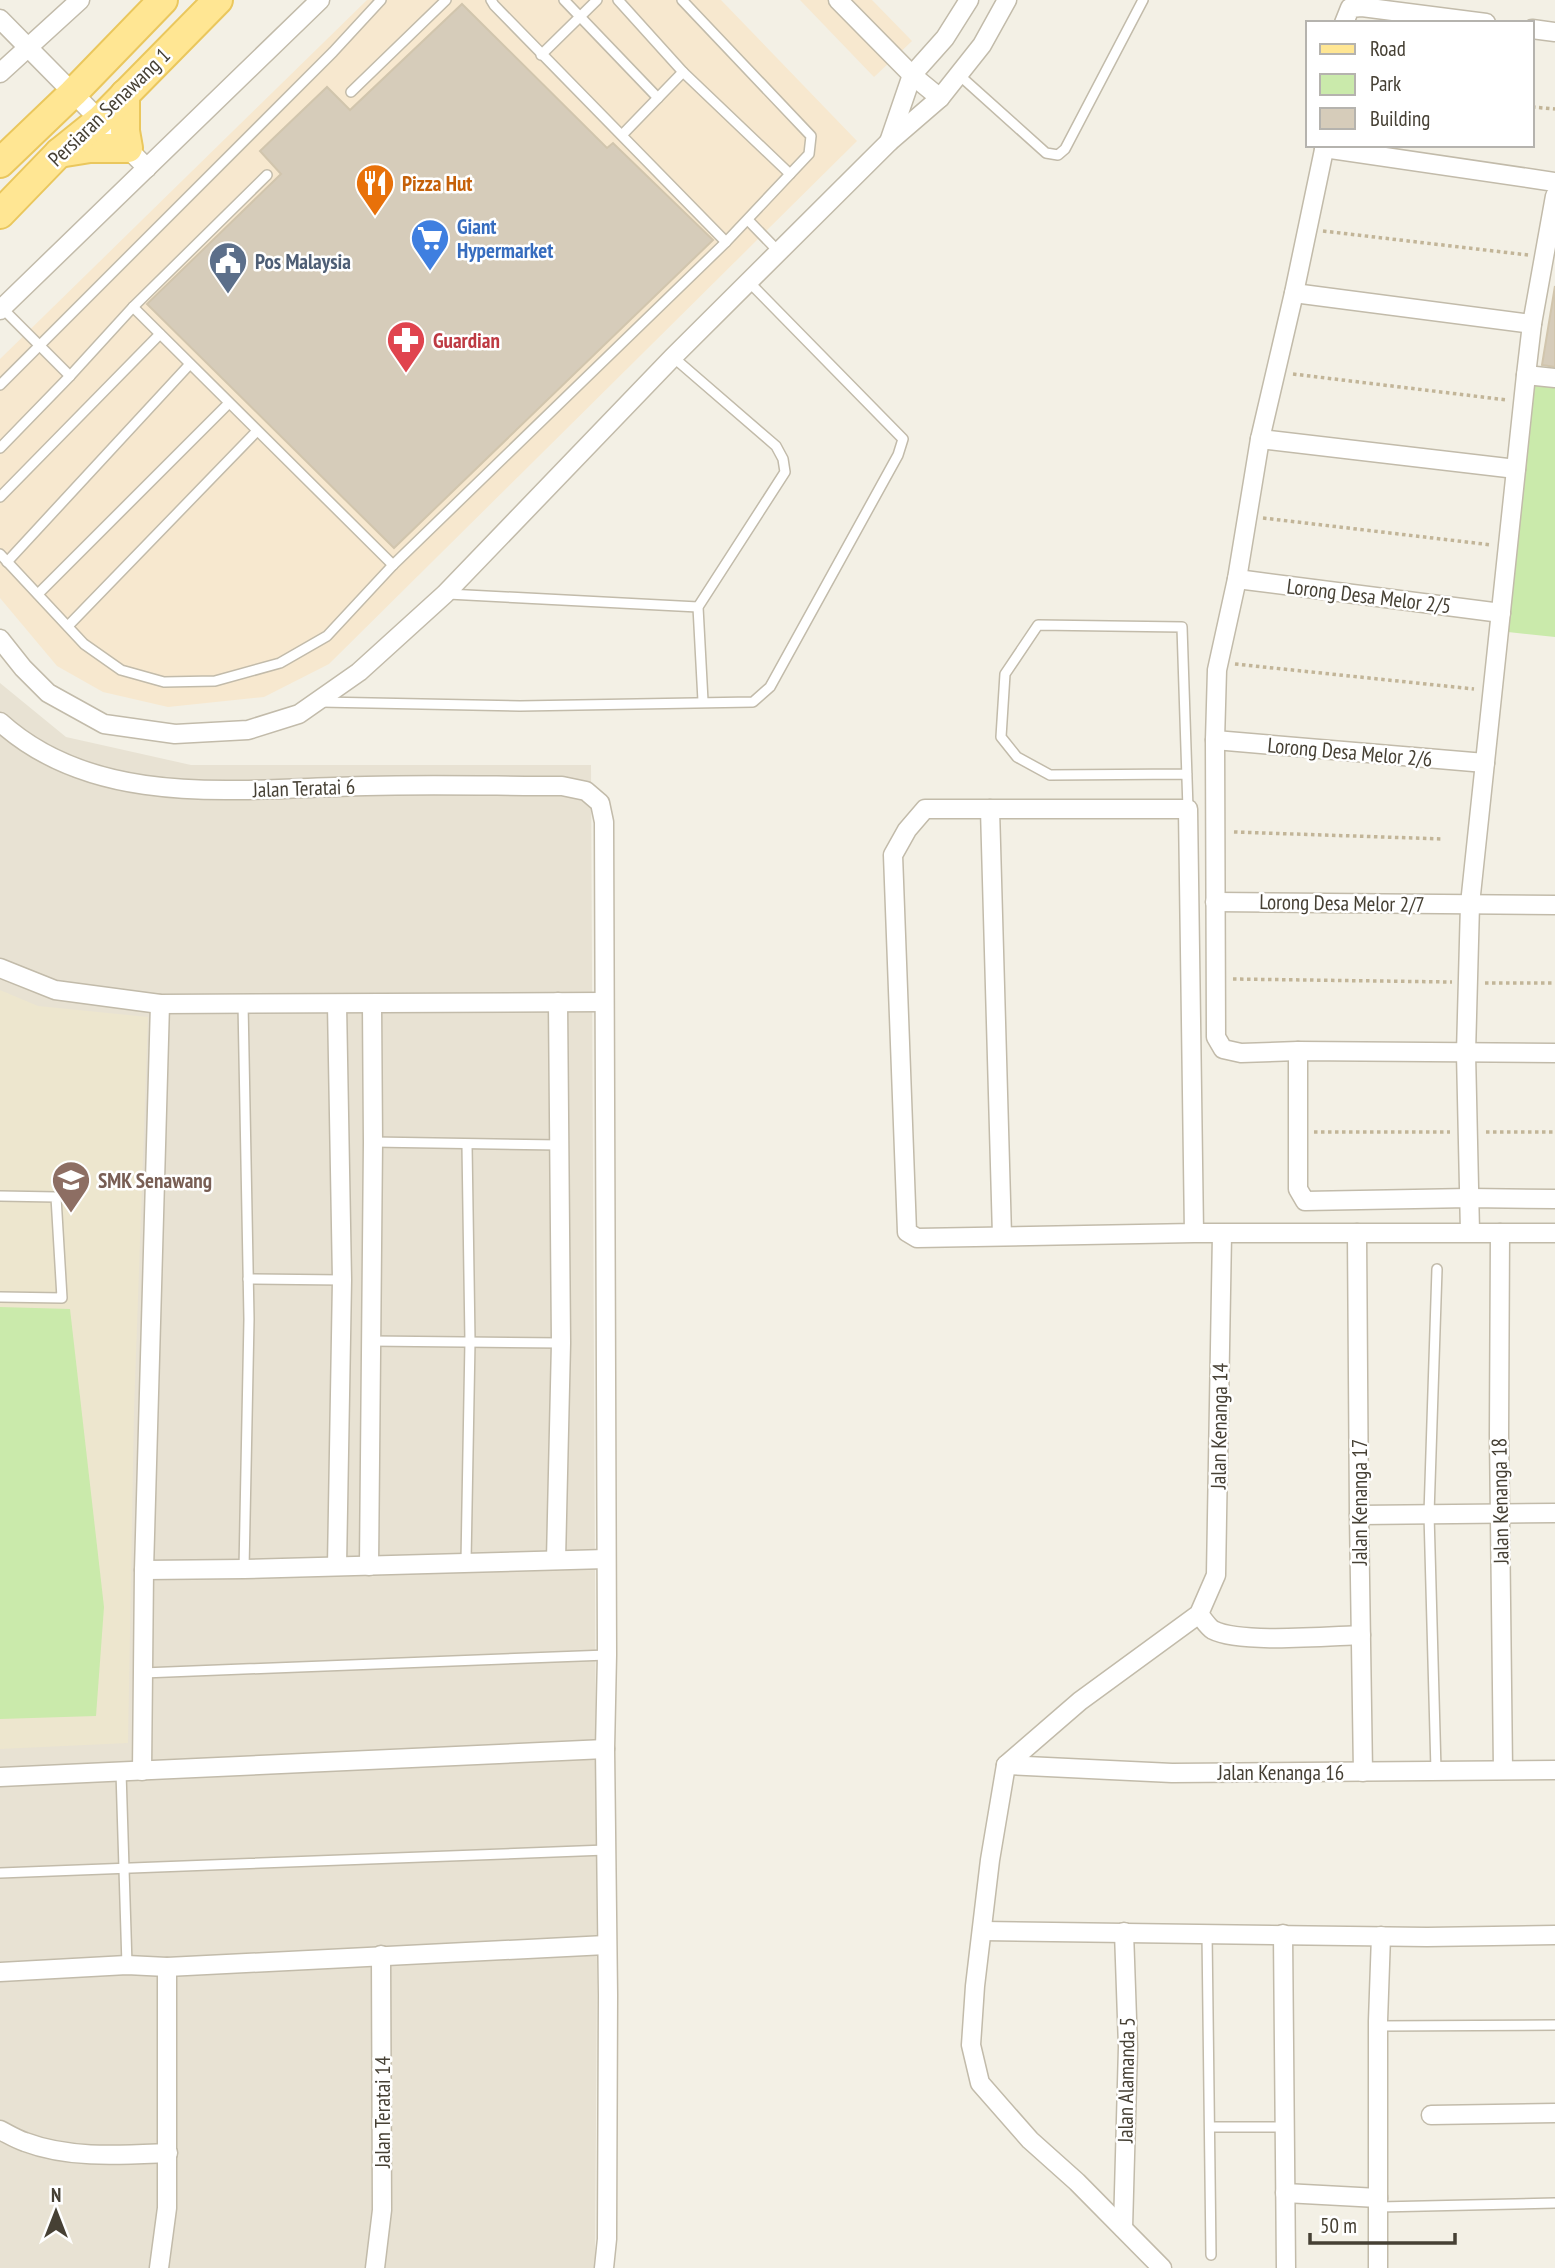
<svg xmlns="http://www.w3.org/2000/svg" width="1555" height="2268" font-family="'PT Sans Narrow',sans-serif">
  <rect width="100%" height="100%" fill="#f3f0e5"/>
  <!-- residential -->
  <polygon fill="#e8e2d3" points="0,683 66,737 191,765 591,765 597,1980 595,2268 0,2268"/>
  <!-- commercial -->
  <g fill="#f7e8cf">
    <polygon points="367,0 721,0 857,141 329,664 264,697 168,707 103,692 57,666 0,598 0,359"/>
    <polygon points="800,0 872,0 912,41 874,77"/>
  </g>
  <!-- education -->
  <polygon fill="#ede6ce" points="0,990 38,1006 148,1017 134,1411 128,1743 0,1749"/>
  <!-- green -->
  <g fill="#caeaab">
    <polygon points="1531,379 1555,382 1555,637 1508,632"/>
    <polygon points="0,1307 70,1309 104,1607 96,1716 0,1719"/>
  </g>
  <!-- building -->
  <g fill="#d6ccba" stroke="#d1c5ad" stroke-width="2">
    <polygon points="462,4 607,148 613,143 713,240 394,548 147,304 281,174 260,151 327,87 350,110"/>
    <polygon points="1555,286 1555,367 1542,365"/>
  </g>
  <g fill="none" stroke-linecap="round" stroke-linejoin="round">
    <!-- lane casing -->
    <g stroke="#c2bbaa" stroke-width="12">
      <g id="lane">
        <polyline points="491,0 494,5 726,242"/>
        <polyline points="564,0 658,98"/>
        <polyline points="618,0 683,72"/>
        <polyline points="541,55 597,0"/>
        <polyline points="958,74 1046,153 1058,155 1065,149 1143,0"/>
        <polyline points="351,92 446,0"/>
        <polyline points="622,135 683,72 790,174"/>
        <polyline points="748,220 779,252"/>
        <polyline points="133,307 393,565"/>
        <polyline points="2,308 70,376 133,307 267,175"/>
        <polyline points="673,357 776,446 783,459 785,472 698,607 703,701"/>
        <polyline points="0,385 333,52 381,0"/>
        <polyline points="0,448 70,376"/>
        <polyline points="0,497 160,334"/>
        <polyline points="0,554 84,644 121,670 164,682 215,681 280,663 327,636 393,565 726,242 809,154 811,136 682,0"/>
        <polyline points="7,562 190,364"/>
        <polyline points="38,594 229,403"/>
        <polyline points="448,594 698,607"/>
        <polyline points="68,626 257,431"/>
        <polyline points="321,702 520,706 753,702 770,687 898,455 903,439 749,282"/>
        <polyline points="1187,774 1050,775 1017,757 1001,737 1005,674 1038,625 1182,627 1188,809"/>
        <polyline points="243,1003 249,1319 244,1569"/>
        <polyline points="373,1142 559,1145"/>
        <polyline points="0,1196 56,1197 62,1298 0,1297"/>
        <polyline points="248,1279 342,1280"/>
        <polyline points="370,1341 561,1343"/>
        <polyline points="466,1562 470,1341 467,1145"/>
        <polyline points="143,1673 607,1655"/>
        <polyline points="1436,1770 1429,1514 1437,1269"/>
        <polyline points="121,1772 127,1965"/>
        <polyline points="0,1873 606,1850"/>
        <polyline points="1207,1933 1211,2255"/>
        <polyline points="1378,2026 1555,2025"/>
        <polyline points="1210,2127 1284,2127"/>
        <polyline points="1379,2207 1555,2203"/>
      </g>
    </g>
    <!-- street casing -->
    <g stroke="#c2bbaa" stroke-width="21">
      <g id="street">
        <polyline points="838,0 912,75 940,98"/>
        <polyline points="0,19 147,168"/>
        <polyline points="1344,23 1350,8 1362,7 1486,23"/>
        <polyline points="1532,29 1555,32"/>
        <polyline points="0,73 80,0"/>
        <polyline points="889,142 912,75 945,38 969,0"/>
        <polyline points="1325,145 1294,293 1260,439 1237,579 1217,670 1215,740 1216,1037 1223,1049 1241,1053 1298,1051 1555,1053"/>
        <polyline points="1324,148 1555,182"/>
        <polyline points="1294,293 1532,324"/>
        <polyline points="0,310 320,0"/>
        <polyline points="1526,375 1555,378"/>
        <polyline points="1260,439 1516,469"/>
        <polyline points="1237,579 1501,613"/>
        <polyline points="0,639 23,668 48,693 104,724 175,734 248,730 299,714 359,672 445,594 673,357 889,142 940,98 982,45 1007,0"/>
        <path d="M0,722C98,811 244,788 366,786C431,784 497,786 562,786L586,791L600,803L604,822L607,1655L605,1749L608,1995L607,2239L604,2268"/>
        <polyline points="1215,740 1485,763"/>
        <polyline points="990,809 1002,1236"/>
        <polyline points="1215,902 1555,905"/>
        <polyline points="0,968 55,990 160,1004 604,1002"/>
        <polyline points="1298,1051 1298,1189 1305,1201 1469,1198 1555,1199"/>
        <polyline points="1470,1232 1466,1053 1470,904 1526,375 1532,324 1555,196"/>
        <polyline points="1194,1233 1188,809 925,809 907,830 893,855 907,1232 917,1238 1194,1233 1555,1233"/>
        <polyline points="1357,1233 1359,1515 1363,1772"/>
        <polyline points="1500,1233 1499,1435 1503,1770"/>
        <polyline points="1359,1515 1555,1513"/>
        <polyline points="556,1560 561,1343 558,1002"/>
        <polyline points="337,1566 342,1280 337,1004"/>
        <polyline points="369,1566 373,1142 372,1004"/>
        <polyline points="144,1570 244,1569 606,1559"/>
        <path d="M1199,1614C1203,1619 1208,1627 1213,1630C1240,1644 1329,1636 1361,1635"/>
        <polyline points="1006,1765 1172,1773 1555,1770"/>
        <polyline points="142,1771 144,1570 160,1004"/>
        <polyline points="0,1777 605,1749"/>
        <polyline points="982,1931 1427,1937 1555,1935"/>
        <polyline points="1283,1934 1286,2268"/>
        <polyline points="0,1972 127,1965 167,1967 606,1945"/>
        <polyline points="1431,2115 1555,2113"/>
        <path d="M0,2130C8,2134 16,2139 25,2142C70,2159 122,2155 168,2153"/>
        <polyline points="1285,2193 1378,2198"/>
        <polyline points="1123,2228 1128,2047 1124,1932"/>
        <polyline points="159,2268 167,2208 167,1967"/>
        <polyline points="375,2268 382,2210 381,1955"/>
        <polyline points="1162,2268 1077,2182 1030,2140 980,2083 971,2045 975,1986 990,1860 1006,1765 1080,1701 1199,1614 1216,1575 1222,1234"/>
        <polyline points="1378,2268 1378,2021 1381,1936"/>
      </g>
    </g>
    <!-- primary casing -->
    <g stroke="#eac75d" stroke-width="32">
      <g id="primary">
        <polyline points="59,153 90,148 128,148 125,131 125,94"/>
        <polyline points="0,163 73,93 163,0"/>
        <polyline points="0,214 59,153 100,120 218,0"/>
      </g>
    </g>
    <!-- path -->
    <g stroke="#c2b598" stroke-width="3.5" stroke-dasharray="3.5 3.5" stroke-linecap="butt">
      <polyline points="1532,107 1555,109"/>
      <polyline points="1323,231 1528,255"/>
      <polyline points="1293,374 1507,400"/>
      <polyline points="1263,518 1492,545"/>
      <polyline points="1235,664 1474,689"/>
      <polyline points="1234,832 1443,839"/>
      <polyline points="1233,979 1452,982"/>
      <polyline points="1485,983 1555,983"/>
      <polyline points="1314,1132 1450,1132"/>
      <polyline points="1486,1132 1555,1132"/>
    </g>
    <!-- lane -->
    <use href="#lane" stroke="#fff" stroke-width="9"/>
    <!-- street -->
    <use href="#street" stroke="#fff" stroke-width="18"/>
    <!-- primary -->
    <use href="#primary" stroke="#ffe693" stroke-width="28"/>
  </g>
  <!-- icons -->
  <defs>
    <g id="restaurant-pin" transform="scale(2.0125)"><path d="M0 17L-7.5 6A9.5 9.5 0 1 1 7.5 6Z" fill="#e8710a" stroke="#fff"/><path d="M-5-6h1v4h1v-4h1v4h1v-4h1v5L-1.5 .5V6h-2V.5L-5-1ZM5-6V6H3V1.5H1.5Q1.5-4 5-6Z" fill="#fff"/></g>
    <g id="supermarket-pin" transform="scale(2.0125)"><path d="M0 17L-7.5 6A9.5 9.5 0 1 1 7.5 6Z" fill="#3f7fe0" stroke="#fff"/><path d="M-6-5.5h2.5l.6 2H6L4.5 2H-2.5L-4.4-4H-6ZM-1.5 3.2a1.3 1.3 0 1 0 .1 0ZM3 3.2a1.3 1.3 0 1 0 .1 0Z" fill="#fff"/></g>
    <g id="civic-pin" transform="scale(2.0125)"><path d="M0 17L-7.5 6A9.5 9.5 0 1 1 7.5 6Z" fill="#5c6f8a" stroke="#fff"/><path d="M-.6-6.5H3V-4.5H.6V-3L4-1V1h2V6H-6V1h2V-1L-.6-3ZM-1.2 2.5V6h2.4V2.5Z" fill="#fff"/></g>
    <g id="pharmacy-pin" transform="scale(2.0125)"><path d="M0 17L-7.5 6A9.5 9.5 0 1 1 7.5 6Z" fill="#e0444e" stroke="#fff"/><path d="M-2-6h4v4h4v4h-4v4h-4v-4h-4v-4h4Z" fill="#fff"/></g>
    <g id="school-pin" transform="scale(2.0125)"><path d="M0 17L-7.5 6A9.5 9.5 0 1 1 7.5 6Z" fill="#8d6e63" stroke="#fff"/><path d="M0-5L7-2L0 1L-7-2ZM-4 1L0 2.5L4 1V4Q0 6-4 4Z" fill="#fff"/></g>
  </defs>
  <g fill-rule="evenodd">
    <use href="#restaurant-pin" x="375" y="183"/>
    <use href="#supermarket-pin" x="430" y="238"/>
    <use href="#civic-pin" x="228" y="261"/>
    <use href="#pharmacy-pin" x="406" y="340"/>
    <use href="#school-pin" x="71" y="1180"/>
  </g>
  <g text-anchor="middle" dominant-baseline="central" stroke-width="5" stroke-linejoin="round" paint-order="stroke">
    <!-- street labels -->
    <g font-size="21" fill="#464034" stroke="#fff">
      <text transform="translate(109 107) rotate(-44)">Persiaran Senawang 1</text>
      <text transform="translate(1369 596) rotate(7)">Lorong Desa Melor 2/5</text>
      <text transform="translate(1350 752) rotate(5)">Lorong Desa Melor 2/6</text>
      <text transform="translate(304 788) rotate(-2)">Jalan Teratai 6</text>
      <text transform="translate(1342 903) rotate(1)">Lorong Desa Melor 2/7</text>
      <text transform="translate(1219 1426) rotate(-89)">Jalan Kenanga 14</text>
      <text transform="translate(1500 1501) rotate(-91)">Jalan Kenanga 18</text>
      <text transform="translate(1359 1502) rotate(-90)">Jalan Kenanga 17</text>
      <text x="1281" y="1772">Jalan Kenanga 16</text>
      <text transform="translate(1126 2080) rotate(-89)">Jalan Alamanda 5</text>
      <text transform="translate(382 2112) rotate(-90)">Jalan Teratai 14</text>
    </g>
    <!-- food labels -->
    <g font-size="21" font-weight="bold" fill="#c56008" stroke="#fff" text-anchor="start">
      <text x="402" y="183">Pizza Hut</text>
    </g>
    <!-- shop labels -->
    <g font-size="21" font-weight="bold" fill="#366cbe" stroke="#fff" text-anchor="start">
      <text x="457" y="226">Giant<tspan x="457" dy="24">Hypermarket</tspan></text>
    </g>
    <!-- service labels -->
    <g font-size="21" font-weight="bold" fill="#4e5e75" stroke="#fff" text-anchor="start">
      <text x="255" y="261">Pos Malaysia</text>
    </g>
    <!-- health labels -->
    <g font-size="21" font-weight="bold" fill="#be3a42" stroke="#fff" text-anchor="start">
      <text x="433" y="340">Guardian</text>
    </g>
    <!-- education labels -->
    <g font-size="21" font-weight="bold" fill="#785e54" stroke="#fff" text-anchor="start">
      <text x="98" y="1180">SMK Senawang</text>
    </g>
  </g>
  <!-- legend -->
  <rect x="1306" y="21" width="228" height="126" fill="#ffffff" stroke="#b5b3ae" stroke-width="2"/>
  <rect x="1320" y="44" width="35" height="10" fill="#ffe693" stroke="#b5b3ae" stroke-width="2"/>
  <text x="1370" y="56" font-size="21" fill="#464034">Road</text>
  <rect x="1320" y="74" width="35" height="21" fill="#caeaab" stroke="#b5b3ae" stroke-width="2"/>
  <text x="1370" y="91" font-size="21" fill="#464034">Park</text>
  <rect x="1320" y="108" width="35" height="21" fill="#d6ccba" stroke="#b5b3ae" stroke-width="2"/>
  <text x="1370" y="126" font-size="21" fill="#464034">Building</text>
  <!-- north arrow -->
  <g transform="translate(56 2212)" stroke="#ffffff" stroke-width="5" paint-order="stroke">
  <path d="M0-5L12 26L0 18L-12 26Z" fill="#464034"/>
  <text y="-10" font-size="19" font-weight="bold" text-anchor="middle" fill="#464034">N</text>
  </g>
  <!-- scale -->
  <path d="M1310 2233v10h145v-10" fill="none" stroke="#464034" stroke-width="3.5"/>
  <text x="1320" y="2233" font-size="21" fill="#464034" stroke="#ffffff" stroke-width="5" paint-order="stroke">50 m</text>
</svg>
